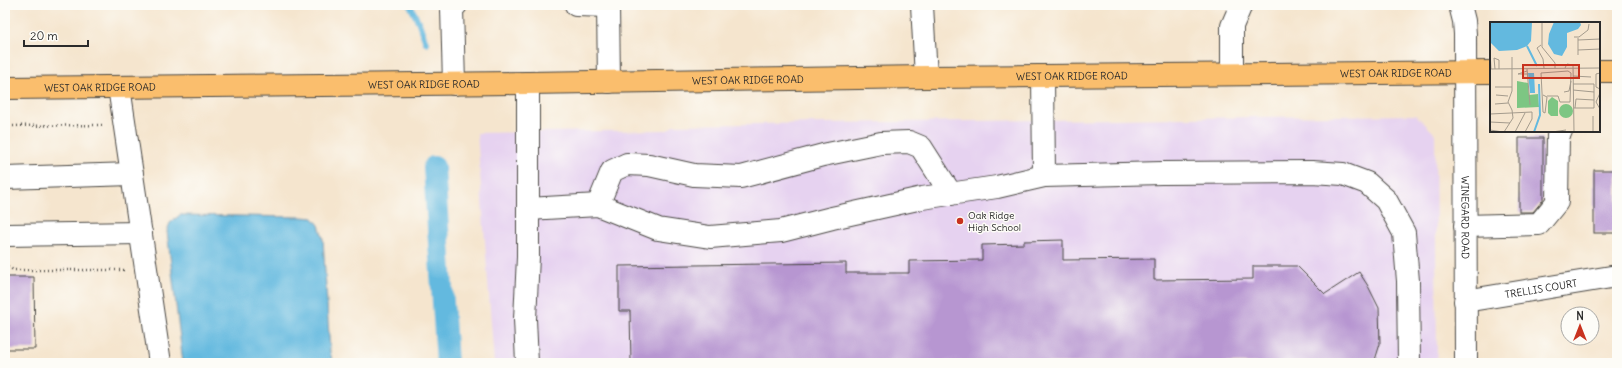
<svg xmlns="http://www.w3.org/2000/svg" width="1622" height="368" font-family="Delius,sans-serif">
  <rect width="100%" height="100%" fill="#fdfcf7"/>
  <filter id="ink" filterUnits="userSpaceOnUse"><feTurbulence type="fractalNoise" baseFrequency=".025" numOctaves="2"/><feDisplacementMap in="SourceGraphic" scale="8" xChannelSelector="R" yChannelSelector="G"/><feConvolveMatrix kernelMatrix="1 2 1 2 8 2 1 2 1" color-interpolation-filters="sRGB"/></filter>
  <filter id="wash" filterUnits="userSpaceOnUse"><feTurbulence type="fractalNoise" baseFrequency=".012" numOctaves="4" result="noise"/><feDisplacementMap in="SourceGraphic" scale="16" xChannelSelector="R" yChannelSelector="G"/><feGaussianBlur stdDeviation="0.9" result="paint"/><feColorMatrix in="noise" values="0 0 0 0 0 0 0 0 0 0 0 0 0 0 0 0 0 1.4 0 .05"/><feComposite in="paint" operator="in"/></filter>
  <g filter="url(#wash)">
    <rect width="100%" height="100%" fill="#f5e5ce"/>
    <!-- built -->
    <polygon fill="#e6d2f0" points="1416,115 1435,134 1437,363 494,363 477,133 668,130 674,125"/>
    <!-- water -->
    <polygon fill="#63b9df" stroke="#477285" points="180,215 302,217 313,218 319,225 323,239 330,352 333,363 183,363 167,231 170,223"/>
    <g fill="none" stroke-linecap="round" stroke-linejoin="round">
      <!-- stream -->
      <polyline stroke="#63b9df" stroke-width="6" points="410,5 419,23 426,43"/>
      <!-- canal -->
      <polyline stroke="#63b9df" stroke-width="22" points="434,167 447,363"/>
    </g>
    <g id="blocks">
      <!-- building -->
      <g fill="#b796d1">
        <polygon points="1519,138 1543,138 1543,200 1533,212 1519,212"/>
        <rect x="1594" y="170" width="23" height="63"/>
        <polygon points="1063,240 1063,260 1154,259 1154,280 1253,279 1253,266 1297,266 1325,294 1359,272 1368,286 1379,308 1380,344 1374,363 631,363 630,311 619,311 619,266 846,263 846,273 909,273 909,261 982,260 982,245 1024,244 1024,241"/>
        <polygon points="5,277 34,277 35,349 5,349"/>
      </g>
    </g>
  </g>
  <g filter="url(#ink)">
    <use href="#blocks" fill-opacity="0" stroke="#494743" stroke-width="1"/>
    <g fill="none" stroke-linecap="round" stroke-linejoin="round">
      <!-- minor casing -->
      <g stroke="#494743" stroke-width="24">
        <g id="minor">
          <polyline points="576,5 608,6"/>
          <polyline points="608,5 609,82"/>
          <polyline points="922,5 926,77"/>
          <path id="s1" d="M1460,5L1464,21L1465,34L1466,363"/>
          <polyline points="1232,74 1232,26 1241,5"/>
          <polyline points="1043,76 1044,176"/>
          <polyline points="454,84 452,8 456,5"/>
          <polyline points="119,87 160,363"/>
          <polyline points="5,178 132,174"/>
          <polyline points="598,205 612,171 627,164 649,165 694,175 741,177 823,155 881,143 909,142 921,147 951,194"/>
          <polyline points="528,209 598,205 658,229 710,237 781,231 832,218 922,198 997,187 1044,176 1162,173 1312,172 1343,174 1367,183 1386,200 1404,233 1408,281 1409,363"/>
          <polyline points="1465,226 1539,224 1557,202 1558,136 1561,131"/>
          <polyline points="5,235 141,233"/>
          <path id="s2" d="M1465,301L1617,276"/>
          <polyline points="527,363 525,319 528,257 528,83"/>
        </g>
      </g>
      <!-- major casing -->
      <g stroke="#494743" stroke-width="24">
        <g id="major">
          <polyline points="1599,71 1617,71"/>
          <path id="s3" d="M5,88L528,83L926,77L1491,72"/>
        </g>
      </g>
      <!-- path -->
      <g stroke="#494743" stroke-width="2.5" stroke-dasharray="1 3" stroke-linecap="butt">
        <polyline points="5,126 104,125"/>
        <polyline points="5,264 13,270 126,270"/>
      </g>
      <!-- minor -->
      <use href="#minor" stroke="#fff" stroke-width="22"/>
      <!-- major -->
      <use href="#major" stroke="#fabe6d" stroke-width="22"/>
    </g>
  </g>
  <!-- markers -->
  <circle fill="#c8321e" stroke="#fdfcf7" stroke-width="1.5" cx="960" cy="221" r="4"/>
  <g text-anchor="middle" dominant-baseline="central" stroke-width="3" stroke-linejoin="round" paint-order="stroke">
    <!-- street labels -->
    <g font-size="10" fill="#2b2b2b" stroke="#fdfcf7">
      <text stroke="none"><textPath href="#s3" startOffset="1391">WEST OAK RIDGE ROAD</textPath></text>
      <text stroke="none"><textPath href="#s3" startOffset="1067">WEST OAK RIDGE ROAD</textPath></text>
      <text stroke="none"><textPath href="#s3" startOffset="743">WEST OAK RIDGE ROAD</textPath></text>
      <text stroke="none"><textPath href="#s3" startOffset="419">WEST OAK RIDGE ROAD</textPath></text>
      <text stroke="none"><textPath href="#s3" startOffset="95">WEST OAK RIDGE ROAD</textPath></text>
      <text stroke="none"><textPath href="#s1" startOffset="213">WINEGARD ROAD</textPath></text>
      <text stroke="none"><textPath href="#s2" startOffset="77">TRELLIS COURT</textPath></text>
    </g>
    <!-- poi labels -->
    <g font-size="10" fill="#2b2b2b" stroke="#fdfcf7" text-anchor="start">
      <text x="968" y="215">Oak Ridge<tspan x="968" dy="12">High School</tspan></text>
    </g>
  </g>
  <!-- overview -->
  <g transform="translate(1490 22)">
    <rect width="110" height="110" fill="#f5e5ce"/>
    <path d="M27,59L38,61L39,73L48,72L49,85L27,86ZM62,75L68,79V94H61L58,91V79ZM69 89a7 7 0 1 1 14 0a7 7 0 1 1-14 0Z" fill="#7dc683"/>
    <path d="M0,0H42L41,19L37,24L27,28L9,29L0,20ZM64,0H90L91,3L88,7L77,11V25L72,34L64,32L58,22L59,12ZM38,51H44L45,71H40Z" fill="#63b9df"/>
    <path fill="none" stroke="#63b9df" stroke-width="2" d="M37,24L47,44M44,110L50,93L49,62"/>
    <path fill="none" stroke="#a49b8d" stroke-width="1" d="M52,0V25L65,41V46M84,15H89L98,8L99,2M88,16V33M88,18L110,17M51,23L47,26L53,37L54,46M0,28L1,47M88,28L110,27M75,46L77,42L83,43L84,110M0,47L110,46M5,47L4,36L9,38V47M37,47L40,83M37,49L28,52H38M51,51L78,49L81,51L80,80H70L68,74H57M51,51L53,90L55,91L57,75L53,73M110,51L106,52V65L110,67M83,54L101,55M83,62H104V86H84M5,65H22M83,68L104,70M74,70L79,69L81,59M110,71L106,80L110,87M6,73L18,74M5,82L18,81M85,86L86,77L104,78M0,92L42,90V97L35,110M103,94V110M0,100L20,101M0,108L13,110M14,110L23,96L22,88L18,80L22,69V35M25,110L35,91M62,110L76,108"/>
    <path fill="#c8321e" fill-opacity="0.15" stroke="#c8321e" stroke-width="2" d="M33,43H89V56H33Z"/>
    <rect width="110" height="110" fill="none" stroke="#2b2b2b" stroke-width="2"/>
  </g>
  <!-- margin -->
  <rect width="1622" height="368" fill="none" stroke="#fdfcf7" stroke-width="20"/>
  <!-- north arrow -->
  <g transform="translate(1580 326)"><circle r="19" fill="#fdfcf7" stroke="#a9a8a5"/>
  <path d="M0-3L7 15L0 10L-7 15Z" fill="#c8321e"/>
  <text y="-6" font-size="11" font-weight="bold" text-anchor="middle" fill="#2b2b2b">N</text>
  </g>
  <!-- scale -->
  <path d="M24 40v6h64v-6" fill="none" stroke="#2b2b2b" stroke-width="2"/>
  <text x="30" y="40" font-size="12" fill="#2b2b2b" stroke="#fdfcf7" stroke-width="3" paint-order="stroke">20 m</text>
</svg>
